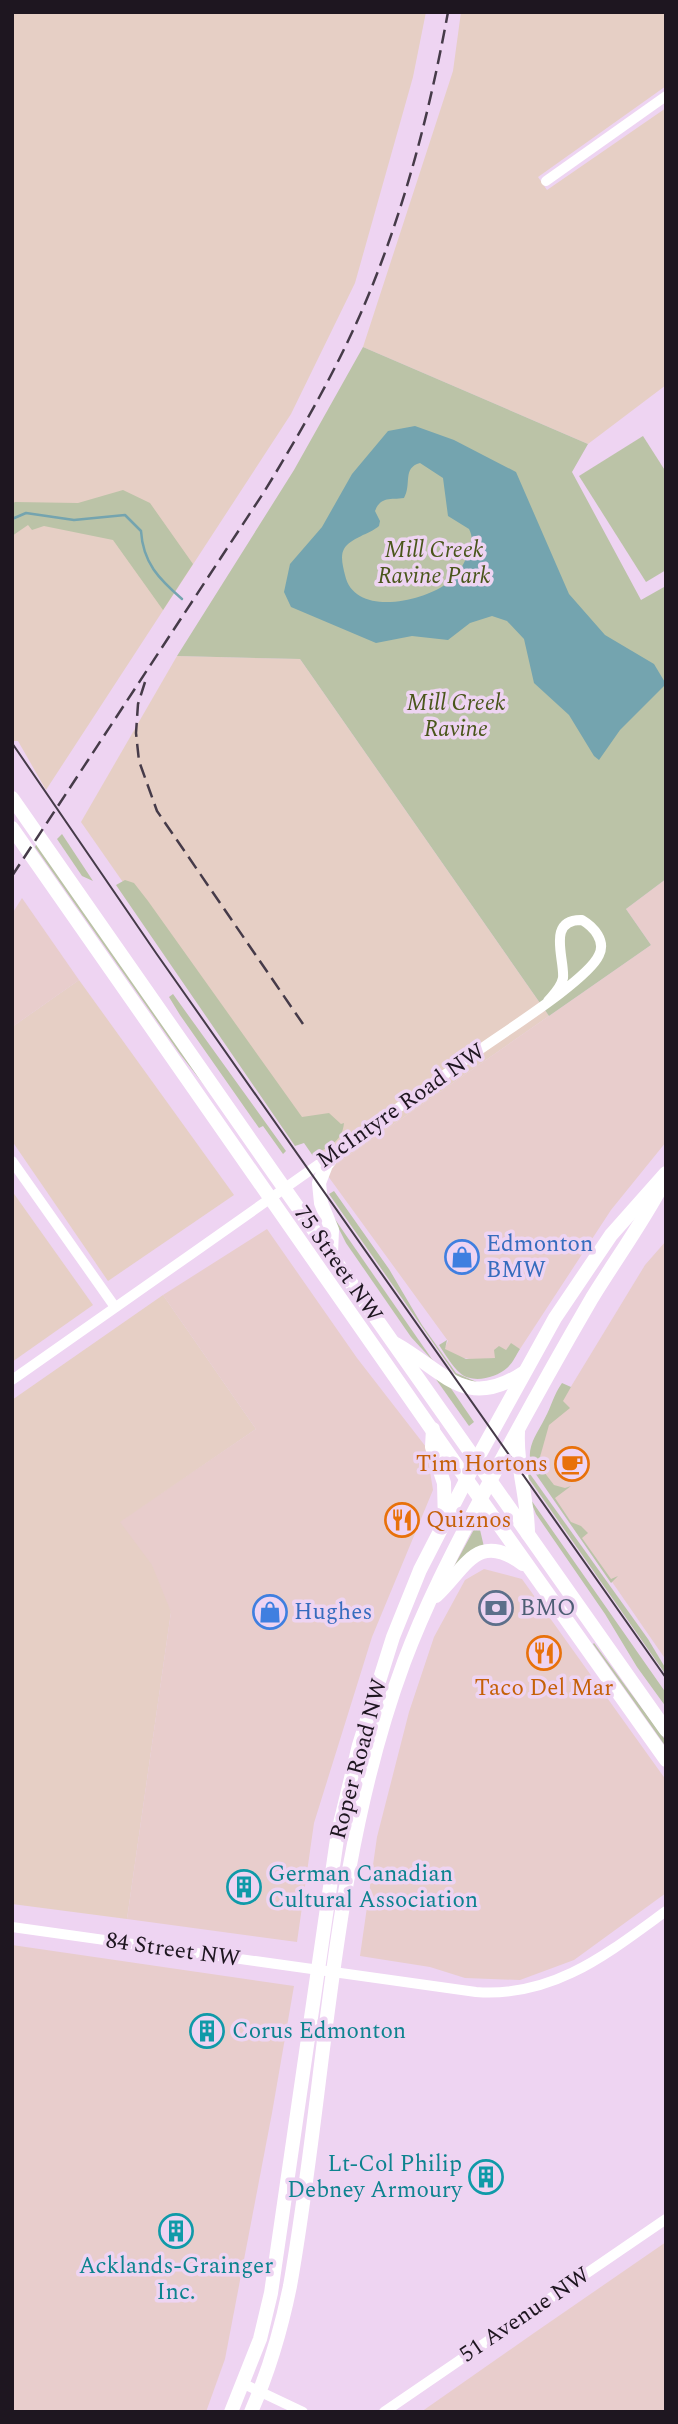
<svg xmlns="http://www.w3.org/2000/svg" width="678" height="2424" font-family="Spectral,serif">
  <rect width="100%" height="100%" fill="#eed4f2"/>
  <!-- commercial -->
  <g fill="#e8cdcc">
    <polygon points="666,879 666,1142 611,1210 520,1349 511,1344 506,1350 495,1358 474,1360 459,1357 444,1349 448,1341 325,1172 651,945 626,909"/>
    <polygon points="22,898 79,980 12,1027 12,914"/>
    <polygon points="267,1229 357,1358 426,1447 433,1490 372,1637 314,1823 297,1942 127,1919 171,1612 119,1522 256,1429 163,1295"/>
    <polygon points="666,1241 666,1660 550,1492 538,1465 547,1426 645,1265"/>
    <polygon points="484,1569 522,1579 666,1780 666,1893 574,1960 520,1980 465,1978 430,1967 360,1956 377,1837 409,1712 434,1637 465,1580"/>
    <polygon points="12,1945 294,1986 272,2113 225,2359 206,2412 12,2412"/>
    <polygon points="666,2242 666,2412 421,2412 534,2333"/>
  </g>
  <!-- industrial -->
  <g fill="#e6cfc5">
    <polygon points="12,12 426,12 413,77 355,283 291,414 46,790 18,741 12,741"/>
    <polygon points="461,12 666,12 666,86 538,177 547,190 666,108 666,385 588,444 363,347 453,71"/>
    <polygon points="177,656 300,659 549,1016 325,1172 81,822"/>
    <polygon points="79,980 234,1195 108,1281 12,1141 12,1027"/>
    <polygon points="12,1191 93,1305 12,1362"/>
    <polygon points="163,1295 256,1429 120,1522 152,1565 171,1612 127,1919 12,1904 12,1400"/>
  </g>
  <!-- green -->
  <g fill="#bbc3a7">
    <polygon points="363,347 588,444 572,472 641,600 664,587 666,584 666,879 626,909 651,945 549,1016 300,659 177,656 294,470"/>
    <polygon points="643,436 666,472 666,570 646,582 579,476"/>
    <polygon points="123,490 150,503 193,564 163,610 113,540 44,526 32,530 28,525 12,536 12,504 15,502 78,503"/>
    <polygon points="62,834 93,881 82,876 57,839"/>
    <polygon points="37,843 208,1090 180,1054 35,847"/>
    <path d="M125,880L134,883L148,901L302,1117L329,1113L341,1124L344,1123C342,1143 328,1146 313,1156L304,1143L295,1146L116,885Z"/>
    <polygon points="173,994 286,1151 283,1154 263,1126 259,1128 180,1015 169,997"/>
    <polygon points="334,1191 389,1269 422,1325 456,1373 479,1383 457,1377 329,1194"/>
    <polygon points="332,1215 434,1362 411,1337 346,1243"/>
    <path d="M447,1340L445,1349L466,1359L495,1358L494,1350L499,1346L506,1350L511,1343L520,1349C516,1355 513,1363 507,1368C496,1378 472,1384 460,1373C452,1366 445,1354 439,1345Z"/>
    <polygon points="433,1375 450,1387 474,1422 469,1426"/>
    <path d="M562,1383L571,1387L563,1401L570,1408L549,1425L540,1457L541,1468L554,1485L565,1488L571,1486L555,1498L571,1522L581,1526L588,1533L582,1538L611,1579L618,1576L611,1583L533,1470C524,1449 536,1436 545,1418C551,1407 554,1394 562,1383Z"/>
    <polygon points="530,1474 648,1639 666,1669 666,1675 527,1476"/>
    <polygon points="529,1497 666,1693 666,1707 637,1667 605,1614 536,1514"/>
    <polygon points="478,1521 484,1547 452,1570 478,1522"/>
    <polygon points="594,1643 666,1741 666,1747 593,1644"/>
  </g>
  <!-- water -->
  <path fill="#74a4af" fill-rule="evenodd" d="M415,426L454,440L516,472L569,594L605,635L654,664L666,684L620,730L599,760L594,756L569,715L534,683L524,639L507,621L492,616L470,623L448,640L412,636L376,643L291,607L284,592L290,564L322,527L352,474L388,431ZM420,463L443,478L448,516L469,529C474,539 471,544 468,554C463,566 457,577 446,584C422,602 354,617 345,575C343,567 340,556 344,549C350,538 370,534 379,526L380,521L375,511C381,496 390,500 404,498C412,484 402,468 420,463Z"/>
  <g fill="none" stroke-linecap="round" stroke-linejoin="round">
    <!-- stream -->
    <path stroke="#74a4af" stroke-width="2.5" d="M12,519L26,513L74,520L125,515L141,531C143,563 159,579 182,599"/>
    <!-- minor -->
    <g stroke="#fff" stroke-width="10">
      <polyline points="546,181 666,96"/>
      <polyline points="12,1161 115,1307"/>
      <path d="M12,1380C167,1271 322,1163 475,1053C501,1034 588,980 599,955C606,941 594,927 582,920C546,919 565,959 563,978C561,988 554,994 548,1001"/>
      <path d="M12,1927L476,1992C553,1998 607,1954 666,1911"/>
      <polyline points="244,2384 303,2412"/>
      <polyline points="384,2412 666,2219"/>
    </g>
    <!-- major -->
    <g stroke="#fff" stroke-width="14">
      <polyline points="12,798 275,1175 666,1730"/>
      <polyline points="12,828 467,1480 666,1760"/>
      <polyline points="331,1254 332,1230 321,1203 319,1183 326,1165 335,1153"/>
      <path d="M396,1344C444,1371 465,1411 523,1373"/>
      <polyline points="433,1429 432,1447 444,1483 445,1523"/>
      <path d="M518,1432C516,1467 528,1499 528,1534"/>
      <path d="M436,1596C466,1568 477,1530 523,1564"/>
      <polyline points="231,2412 260,2339 271,2293 338,1832 359,1745 393,1637 420,1570 476,1461 555,1318 611,1235 666,1173"/>
      <path d="M251,2412C269,2371 281,2330 290,2286C327,2078 330,1861 404,1662C425,1606 452,1553 480,1500C516,1432 553,1365 592,1298C616,1259 643,1222 664,1182"/>
    </g>
    <!-- tram -->
    <polyline stroke="#463b49" stroke-width="2" points="12,743 156,953 666,1678"/>
    <!-- rail -->
    <g stroke="#463b49" stroke-width="2.5" stroke-dasharray="14 7" stroke-linecap="butt">
      <polyline points="145,682 138,704 136,733 139,761 157,811 303,1024"/>
      <path d="M12,876L264,492C305,425 344,357 373,284C408,196 431,105 448,12"/>
    </g>
  </g>
  <!-- icons -->
  <defs>
    <g id="shop-ring" transform="scale(1.75)"><circle r="9.5" fill="#eed4f2" stroke="#3f7fe0" stroke-width="1.5"/><path d="M-5-2.5h2.3a2.7 3.5 0 0 1 5.4 0H5L5.5 6h-11ZM-1.5-2.5h3a1.5 2.3 0 0 0-3 0Z" fill="#3f7fe0"/></g>
    <g id="cafe-ring" transform="scale(1.75)"><circle r="9.5" fill="#eed4f2" stroke="#e8710a" stroke-width="1.5"/><path d="M-5.5-4.5H6V0H3Q3 3.5 0 3.5H-2.5Q-5.5 3.5-5.5 0ZM3-3.2v2h1.7v-2ZM-6 4.5H4V6H-6Z" fill="#e8710a"/></g>
    <g id="restaurant-ring" transform="scale(1.75)"><circle r="9.5" fill="#eed4f2" stroke="#e8710a" stroke-width="1.5"/><path d="M-5-6h1v4h1v-4h1v4h1v-4h1v5L-1.5 .5V6h-2V.5L-5-1ZM5-6V6H3V1.5H1.5Q1.5-4 5-6Z" fill="#e8710a"/></g>
    <g id="bank-ring" transform="scale(1.75)"><circle r="9.5" fill="#eed4f2" stroke="#5c6f8a" stroke-width="1.5"/><path d="M-6-4H6V4H-6ZM0-2.3a2.3 2.3 0 1 0 0 4.6a2.3 2.3 0 1 0 0-4.6Z" fill="#5c6f8a"/></g>
    <g id="building-ring" transform="scale(1.75)"><circle r="9.5" fill="#eed4f2" stroke="#0f9aa8" stroke-width="1.5"/><path d="M-4-6H4V6H1V3H-1V6H-4ZM-2.5-4.3h1.7v1.8h-1.7ZM.8-4.3h1.7v1.8H.8ZM-2.5-1h1.7V.8h-1.7ZM.8-1h1.7V.8H.8Z" fill="#0f9aa8"/></g>
  </defs>
  <g fill-rule="evenodd">
    <use href="#shop-ring" x="462" y="1257"/>
    <use href="#cafe-ring" x="572" y="1464"/>
    <use href="#restaurant-ring" x="402" y="1520"/>
    <use href="#bank-ring" x="496" y="1608"/>
    <use href="#shop-ring" x="270" y="1612"/>
    <use href="#restaurant-ring" x="544" y="1653"/>
    <use href="#building-ring" x="244" y="1887"/>
    <use href="#building-ring" x="207" y="2031"/>
    <use href="#building-ring" x="486" y="2177"/>
    <use href="#building-ring" x="176" y="2231"/>
  </g>
  <g text-anchor="middle" dominant-baseline="central" stroke-width="7" stroke-linejoin="round" paint-order="stroke">
    <!-- park labels -->
    <g font-size="23" font-style="italic" fill="#4a561b" stroke="#eed4f2">
      <text x="434" y="550">Mill Creek<tspan x="434" dy="26">Ravine Park</tspan></text>
      <text x="456" y="703">Mill Creek<tspan x="456" dy="26">Ravine</tspan></text>
    </g>
    <!-- street labels -->
    <g font-size="23" fill="#1e1620" stroke="#eed4f2">
      <text transform="translate(401 1106) rotate(-35)">McIntyre Road NW</text>
      <text transform="translate(338 1264) rotate(55)">75 Street NW</text>
      <text transform="translate(359 1759) rotate(-75)">Roper Road NW</text>
      <text transform="translate(173 1950) rotate(8)">84 Street NW</text>
      <text transform="translate(525 2315) rotate(-34)">51 Avenue NW</text>
    </g>
    <!-- shop labels -->
    <g font-size="23" fill="#366cbe" stroke="#eed4f2" text-anchor="start">
      <text x="486" y="1244">Edmonton<tspan x="486" dy="26">BMW</tspan></text>
      <text x="294" y="1612">Hughes</text>
    </g>
    <!-- food labels -->
    <g font-size="23" fill="#c56008" stroke="#eed4f2" text-anchor="end">
      <text x="548" y="1464">Tim Hortons</text>
      <text x="426" y="1520" text-anchor="start">Quiznos</text>
      <text x="544" y="1688" text-anchor="middle">Taco Del Mar</text>
    </g>
    <!-- service labels -->
    <g font-size="23" fill="#4e5e75" stroke="#eed4f2" text-anchor="start">
      <text x="520" y="1608">BMO</text>
    </g>
    <!-- culture labels -->
    <g font-size="23" fill="#0d838f" stroke="#eed4f2" text-anchor="start">
      <text x="268" y="1874">German Canadian<tspan x="268" dy="26">Cultural Association</tspan></text>
      <text x="232" y="2031">Corus Edmonton</text>
      <text x="462" y="2164" text-anchor="end">Lt-Col Philip<tspan x="462" dy="26">Debney Armoury</tspan></text>
      <text x="176" y="2266" text-anchor="middle">Acklands-Grainger<tspan x="176" dy="26">Inc.</tspan></text>
    </g>
  </g>
  <!-- border -->
  <rect width="678" height="2424" fill="none" stroke="#1e1620" stroke-width="28"/>
</svg>
